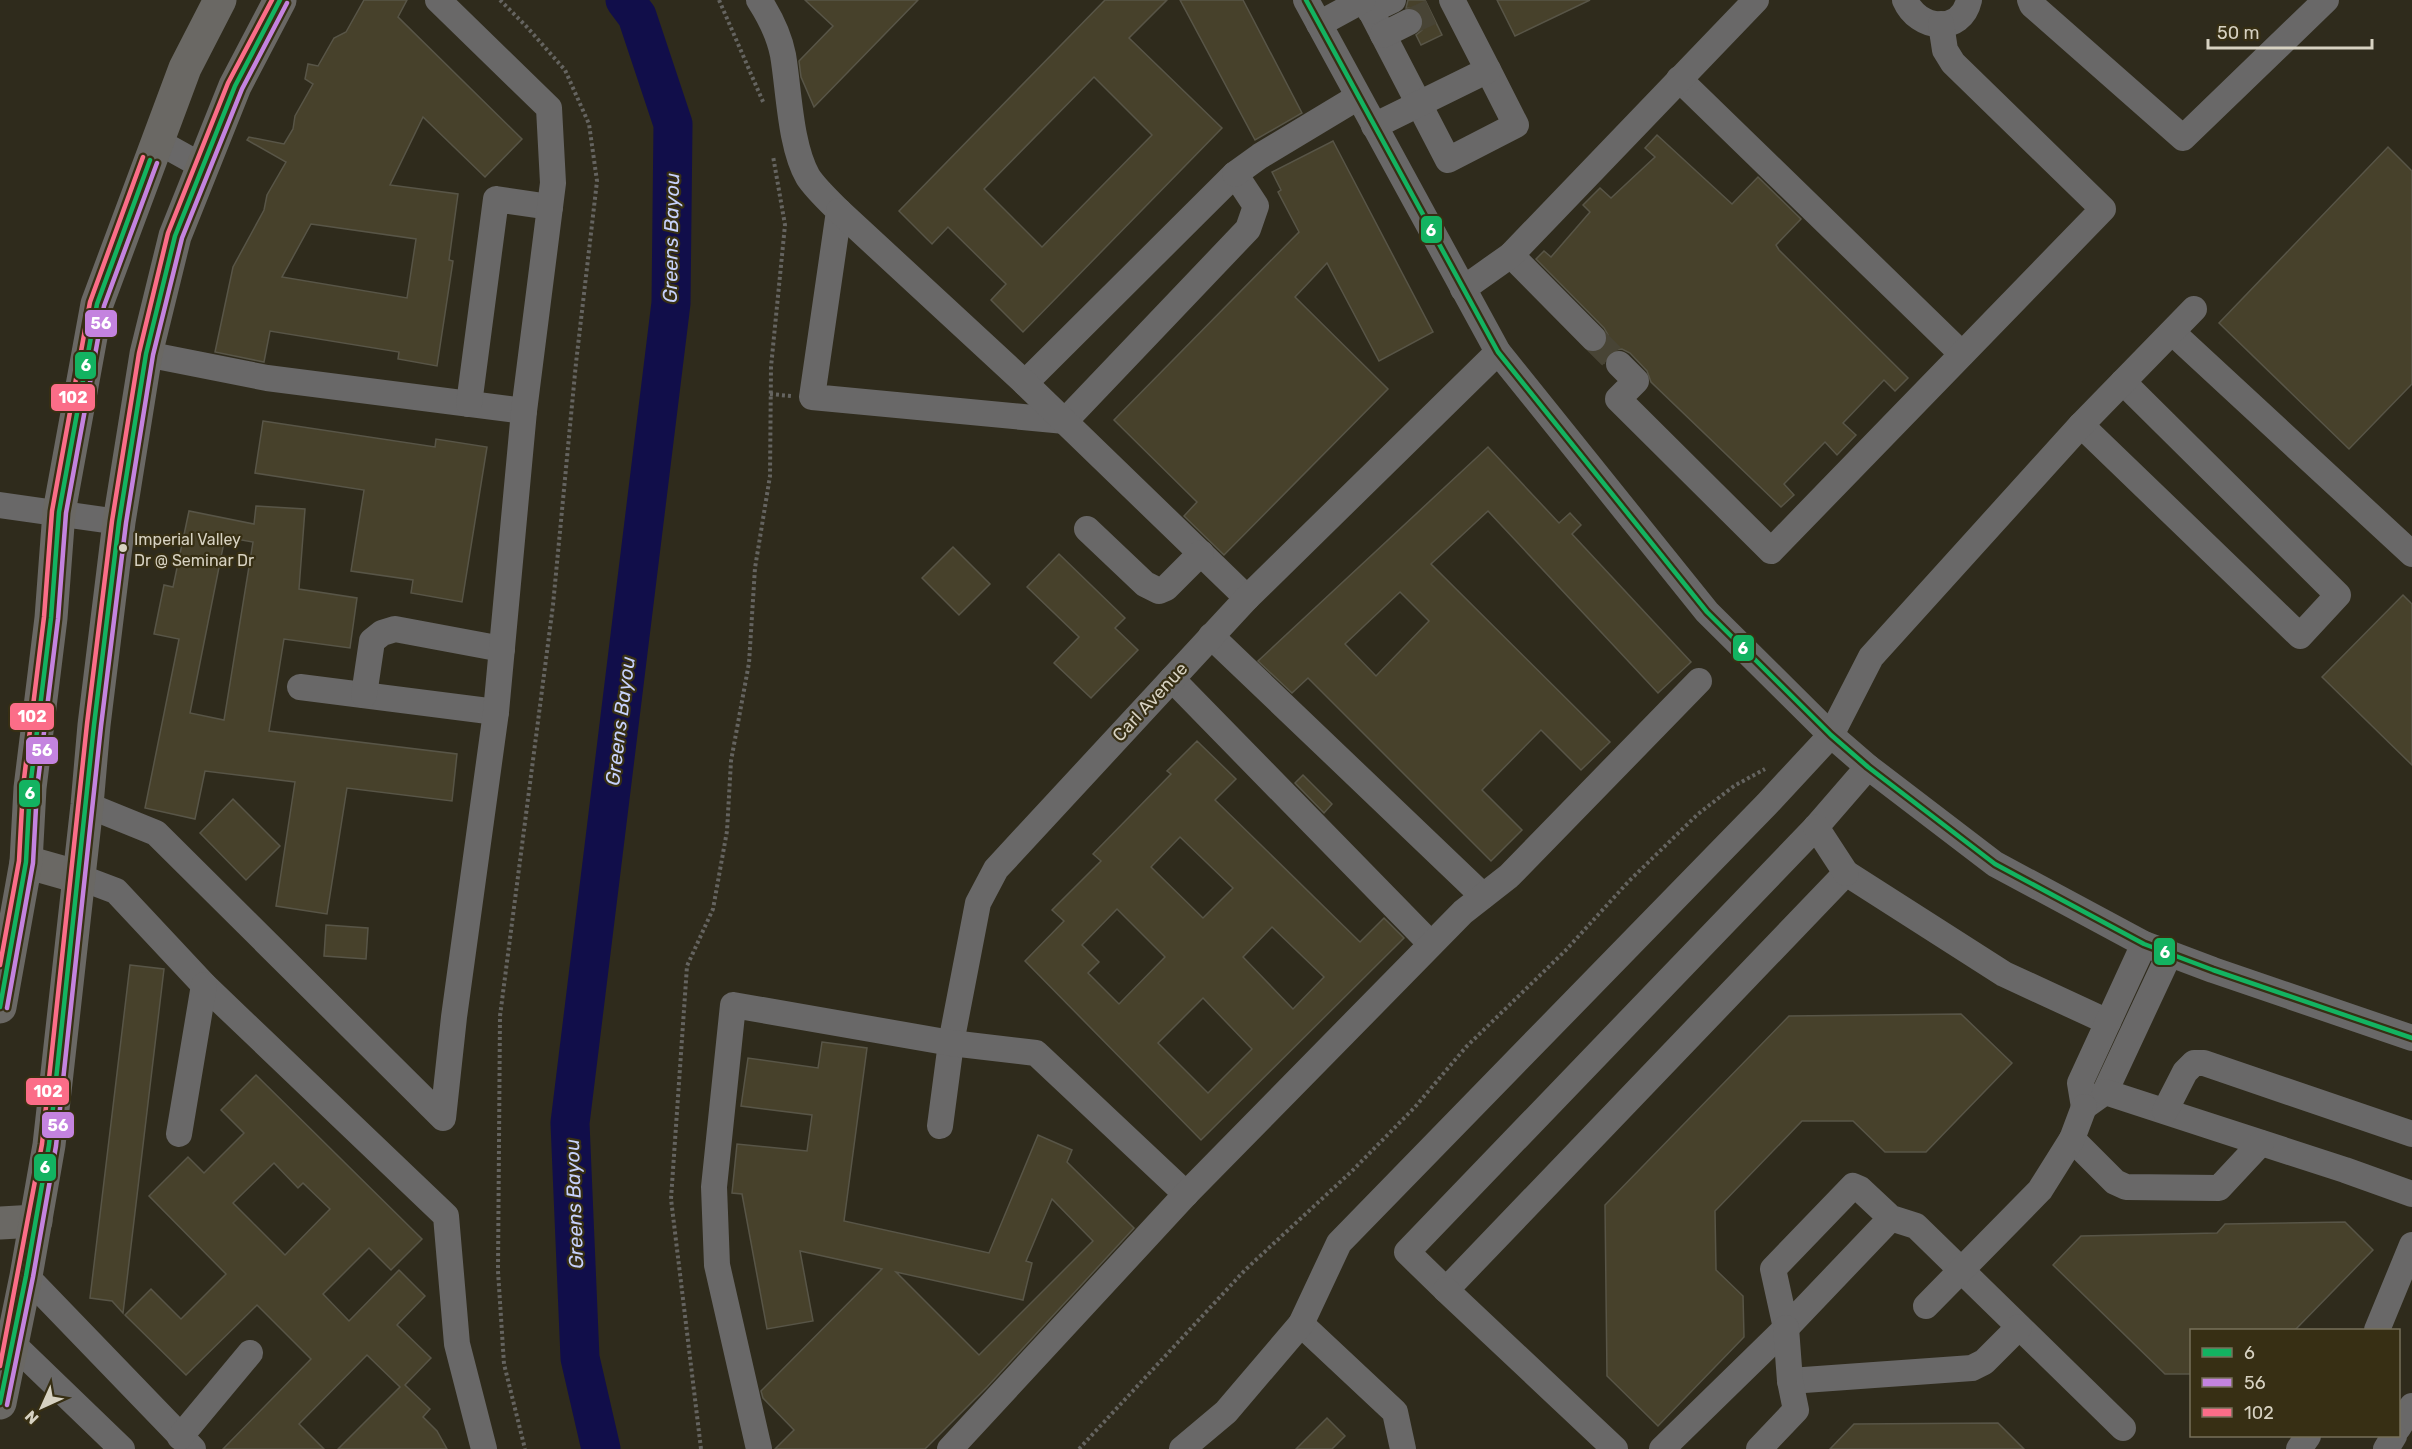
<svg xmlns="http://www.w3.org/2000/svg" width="2412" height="1449" font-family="Rubik,sans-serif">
  <rect width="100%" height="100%" fill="#2f2b1c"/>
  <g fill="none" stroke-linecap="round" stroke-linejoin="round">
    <!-- river -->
    <polyline stroke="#110e4a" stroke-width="39" points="601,1449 580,1358 570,1123 671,303 673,124 637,16 625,0"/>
  </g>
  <!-- building -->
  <g fill="#47412b" stroke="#585547" stroke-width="1.5" fill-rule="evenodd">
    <path d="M364,0H407L398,17L522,139L485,177L423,117L390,185L458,194L449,260L453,261L437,366L398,359L399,352L270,331L264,362L215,352L233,267L264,210L267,195L286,162L247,140L249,137L284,144L293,129L295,116L313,84L305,79L308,64L318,66L334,38L346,32ZM311,224L416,239L407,298L282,277Z"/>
    <polygon points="805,0 918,0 814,107 801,77 799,61 833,26"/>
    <path d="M1105,0H1167L1129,38L1222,128L1023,332L991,300L1006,284L948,227L932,244L899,211ZM1094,77L1152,135L1042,247L984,189Z"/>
    <polygon points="1180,0 1243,0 1302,113 1255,140"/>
    <polygon points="1408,0 1425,0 1442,35 1421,45 1416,35 1422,30 1424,22 1423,16 1417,9 1406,8"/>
    <polygon points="1497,0 1590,0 1515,36"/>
    <polygon points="1657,135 1732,204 1758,177 1801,219 1776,245 1779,250 1908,378 1895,391 1884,380 1843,423 1856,435 1837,455 1825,442 1784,484 1794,495 1781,507 1651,382 1647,371 1630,353 1622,349 1615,350 1608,354 1604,363 1594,353 1603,349 1607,343 1608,335 1604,328 1536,259 1544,251 1551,257 1590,212 1583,205 1600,188 1611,198 1655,157 1645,148"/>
    <polygon points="1333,141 1433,332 1379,361 1327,263 1295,297 1388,389 1224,555 1184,516 1197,502 1114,420 1299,232 1278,192 1281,190 1272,172"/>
    <polygon points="2388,147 2412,171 2412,384 2349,449 2219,323"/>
    <polygon points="263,421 435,447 436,439 487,447 462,602 411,593 413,580 351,571 364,490 255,473"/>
    <path d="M1488,447L1559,523L1570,513L1581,525L1572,534L1691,662L1658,693L1488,511L1431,564L1610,742L1581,770L1541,730L1482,790L1522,830L1491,861L1308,678L1292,693L1258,661ZM1400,592L1429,621L1376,676L1345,644Z"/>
    <path d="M256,506L305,509L299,589L357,598L350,648L284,639L269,731L457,754L452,801L347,788L327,914L276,906L295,782L205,771L195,819L145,808L179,639L154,634L164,585L173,587L189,511L254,524ZM225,537L253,542L224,720L190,713Z"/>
    <polygon points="953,547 990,584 959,615 922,578"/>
    <polygon points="1059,554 1125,618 1115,628 1138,650 1091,698 1054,663 1079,637 1027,587"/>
    <polygon points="2403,595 2412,604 2412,765 2322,677"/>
    <path d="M1197,741L1236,779L1215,800L1360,942L1384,918L1404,938L1201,1140L1025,961L1064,921L1052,910L1101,861L1093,854L1171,774L1167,771ZM1180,837L1233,888L1203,918L1151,867ZM1117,909L1165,957L1119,1004L1088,973L1099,962L1082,945ZM1272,927L1324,977L1293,1009L1243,957ZM1203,998L1252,1049L1208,1093L1158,1043Z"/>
    <polygon points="1303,775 1332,804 1324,813 1295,783"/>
    <polygon points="233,799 280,846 246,880 200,833"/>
    <polygon points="326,925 368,928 366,959 324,956"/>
    <polygon points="130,965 164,969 123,1313 112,1301 90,1298"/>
    <polygon points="1961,1014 2012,1063 1926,1152 1885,1152 1853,1121 1802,1121 1715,1211 1716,1270 1743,1296 1744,1337 1658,1426 1607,1376 1605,1205 1789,1016"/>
    <path d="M822,1042L867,1048L844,1221L989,1253L1038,1135L1072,1150L1067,1162L1134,1228L987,1387L925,1449H775L794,1430L763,1398L761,1391L882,1269L800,1251L813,1321L767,1329L742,1194L732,1193L737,1144L807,1151L812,1115L741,1106L748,1058L818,1068ZM1052,1199L1093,1241L979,1355L896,1272L1023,1300L1032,1263L1026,1261Z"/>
    <path d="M256,1075L422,1239L391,1270L369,1248L323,1294L349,1321L399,1270L425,1296L397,1325L431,1358L405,1385L430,1409L423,1417L437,1431L447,1449H338L400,1387L367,1355L299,1424L324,1449H223L311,1359L257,1305L186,1375L125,1315L151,1289L181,1319L226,1274L149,1196L188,1157L204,1173L244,1133L221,1110ZM274,1163L298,1188L303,1183L330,1209L285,1255L233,1203Z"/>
    <polygon points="2345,1222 2373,1250 2295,1330 2192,1330 2192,1374 2165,1374 2053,1265 2081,1236 2217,1233 2225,1224"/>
    <polygon points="1327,1418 1345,1436 1332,1449 1296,1449"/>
    <polygon points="1998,1423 2024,1449 1830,1449 1854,1424"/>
  </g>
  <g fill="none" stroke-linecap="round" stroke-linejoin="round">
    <!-- minor-tunnel -->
    <g stroke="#484435" stroke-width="26" stroke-dasharray="26 13" stroke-linecap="butt">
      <polyline points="1409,22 1431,12"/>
      <polyline points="1593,338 1619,364"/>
    </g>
    <!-- path -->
    <g stroke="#656460" stroke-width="4" stroke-dasharray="3 3" stroke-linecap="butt">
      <polyline points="500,0 526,26 565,70 589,124 597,181 576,363 553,605 500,1016 498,1271 504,1364 525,1449"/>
      <polyline points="719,0 764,104"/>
      <polyline points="770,394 791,396"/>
      <polyline points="701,1449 671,1199 687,966 713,909 727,831 731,761 749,663 755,568 770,476 771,367 785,225 773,156"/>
      <polyline points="1079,1449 1245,1270 1352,1171 1415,1107 1466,1047 1565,951 1629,881 1698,814 1734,786 1765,769"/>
    </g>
    <!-- minor -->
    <g stroke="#696868" stroke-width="26">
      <path d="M759,0C770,17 779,35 783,55C789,90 790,146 808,177C816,189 829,201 839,211L812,397L1065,421L1248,229L1256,206L1235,174L1025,383"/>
      <polyline points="1306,0 1498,352 1707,612 1831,735 1868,767 1995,864 2144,944 2213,970 2412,1038"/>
      <polyline points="1365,0 1448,160 1516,125 1488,70"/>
      <path d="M1905,0C1918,30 1961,35 1969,0"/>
      <polyline points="2030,0 2032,5 2183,138 2326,0"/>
      <polyline points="1370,11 1393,0"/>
      <polyline points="1319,24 1363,0"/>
      <polyline points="1383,35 1409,22"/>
      <polyline points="1679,79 1962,354"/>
      <polyline points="1374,126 1488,70 1452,0"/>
      <polyline points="157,141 202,166"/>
      <polyline points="1235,174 1260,156 1358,97"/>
      <polyline points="839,211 1025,383 1247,598"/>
      <polyline points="1511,255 1593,338"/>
      <polyline points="1463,289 1511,255 1756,0"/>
      <polyline points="2172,332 2412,554"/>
      <polyline points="146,354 267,378 524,411"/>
      <polyline points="1619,364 1636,381 1618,399 1771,551 2103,209 1953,63 1945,50 1941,24"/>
      <polyline points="469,404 496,199 550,207"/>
      <polyline points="2081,425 2300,636 2338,595 2123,382"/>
      <polyline points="0,505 119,522"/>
      <polyline points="1087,529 1145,584 1159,591 1166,588 1201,553"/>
      <polyline points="1211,636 1483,896"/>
      <polyline points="1172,679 1431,944"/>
      <polyline points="300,687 496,712"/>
      <polyline points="364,695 372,641 382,633 395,629 502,649"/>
      <polyline points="1868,767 1816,827 1407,1252 1446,1290 1846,873 2004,974 2108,1022"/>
      <polyline points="87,805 156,833 443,1118 454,1017 496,712 524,411 553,183 549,108 438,0"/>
      <polyline points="1816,827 1846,873"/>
      <polyline points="79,877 116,891 204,985 446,1216 457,1344 484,1449"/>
      <polyline points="2144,944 2080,1083 2084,1107 2105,1092 2169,955"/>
      <polyline points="2105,1092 2345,1170 2412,1194"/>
      <polyline points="2165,1111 2185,1072 2194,1063 2204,1063 2412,1134"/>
      <polyline points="940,1126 951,1043 978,903 996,869 1247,598 1498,352"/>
      <polyline points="179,1134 204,985"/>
      <polyline points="2072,1139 2115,1182 2126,1187 2219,1188 2261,1143"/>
      <polyline points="1891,1218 1786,1328 1773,1269 1853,1186 1860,1189 1891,1218 1916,1226 2123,1428"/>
      <polyline points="26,1276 193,1449"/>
      <polyline points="1446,1290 1615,1449"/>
      <polyline points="1926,1306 2040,1190 2072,1139 2084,1107"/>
      <polyline points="1301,1324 1395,1412 1403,1449"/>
      <polyline points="2377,1330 2412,1245"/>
      <polyline points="12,1343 122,1449"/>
      <polyline points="1790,1381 1972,1368 1984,1362 2019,1327"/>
      <polyline points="2398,1428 2412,1406"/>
      <polyline points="180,1437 250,1353"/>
      <polyline points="759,1449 717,1265 714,1187 733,1005 951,1043 1036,1053 1186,1194"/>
      <polyline points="950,1449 1186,1194 1463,912 1509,876 1699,681"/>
      <polyline points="1182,1449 1226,1412 1301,1324 1339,1243 1767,804 1831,735 1871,657 2081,425 2194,309"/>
      <polyline points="1662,1449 1786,1328"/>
      <polyline points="1759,1449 1796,1410 1790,1381 1786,1328"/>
      <polyline points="2299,1449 2308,1436"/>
      <polyline points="2386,1449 2394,1436"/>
    </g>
    <!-- major -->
    <g stroke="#6a6864" stroke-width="33">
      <polyline points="26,862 79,877"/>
      <polyline points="0,1007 26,862 30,788 51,618 59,512 97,304 185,68 220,0"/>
      <polyline points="0,1223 36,1221"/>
      <polyline points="0,1403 26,1276 49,1145 87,805 94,725 119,522 146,354 175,236 235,86 280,0"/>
    </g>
    <!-- bus-1 casing -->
    <g stroke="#372f14" stroke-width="9">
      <g id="bus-1">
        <polyline points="1306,0 1498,352 1707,612 1831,735 1868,767 1995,864 2144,944 2213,970 2412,1038"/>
        <polyline points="0,1007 26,862 30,788 51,618 59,512 97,304 150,160"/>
        <polyline points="0,1403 26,1276 49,1145 94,725 119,522 146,354 175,236 235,86 280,0"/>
      </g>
    </g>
    <!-- bus-2 casing -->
    <g stroke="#372f14" stroke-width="9">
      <g id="bus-2">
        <polyline points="7,1008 33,863 37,789 58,619 66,513 104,306 157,163"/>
        <polyline points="7,1405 33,1277 56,1146 101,726 126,523 153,355 182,238 242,89 287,3"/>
      </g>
    </g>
    <!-- bus-3 casing -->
    <g stroke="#372f14" stroke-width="9">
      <g id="bus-3">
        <polyline points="0,965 19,861 23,787 44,617 52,511 90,302 143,157"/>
        <polyline points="0,1366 42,1144 87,724 112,521 139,353 168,233 228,83 272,0"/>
      </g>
    </g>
    <!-- bus-1 -->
    <use href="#bus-1" stroke="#13b361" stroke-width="4.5"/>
    <!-- bus-2 -->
    <use href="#bus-2" stroke="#c483df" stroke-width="4.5"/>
    <!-- bus-3 -->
    <use href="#bus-3" stroke="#fb6d88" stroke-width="4.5"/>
  </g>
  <!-- markers -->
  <circle fill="#d7d2c2" stroke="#372f14" stroke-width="2" cx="123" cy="548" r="5"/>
  <g text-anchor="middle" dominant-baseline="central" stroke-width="4.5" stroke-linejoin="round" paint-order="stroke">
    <!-- bus labels -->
    <g font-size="16" fill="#d7d2c2" stroke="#372f14" text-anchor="start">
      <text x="134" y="539">Imperial Valley<tspan x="134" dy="21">Dr @ Seminar Dr</tspan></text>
    </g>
    <!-- street labels -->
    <g font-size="18" fill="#d7d2c2" stroke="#372f14">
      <text transform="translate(1150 702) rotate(-47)">Carl Avenue</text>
    </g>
    <!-- water labels -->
    <g font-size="20" font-style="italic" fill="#c7d2fc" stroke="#372f14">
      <text transform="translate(671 238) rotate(-89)">Greens Bayou</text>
      <text transform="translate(620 721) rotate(-83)">Greens Bayou</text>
      <text transform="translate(574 1204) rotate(-92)">Greens Bayou</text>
    </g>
  </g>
  <g stroke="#372f14" stroke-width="2">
    <rect x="1420" y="215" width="23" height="29" rx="6" fill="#13b361"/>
    <rect x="84" y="309" width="34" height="29" rx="6" fill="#c483df"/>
    <rect x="74" y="351" width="23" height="29" rx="6" fill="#13b361"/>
    <rect x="50" y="383" width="46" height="29" rx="6" fill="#fb6d88"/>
    <rect x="1732" y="634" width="23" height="28" rx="6" fill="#13b361"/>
    <rect x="9" y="702" width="46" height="29" rx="6" fill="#fb6d88"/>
    <rect x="25" y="736" width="34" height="29" rx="6" fill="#c483df"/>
    <rect x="18" y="779" width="23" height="29" rx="6" fill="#13b361"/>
    <rect x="2153" y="937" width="23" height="29" rx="6" fill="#13b361"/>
    <rect x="25" y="1077" width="45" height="29" rx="6" fill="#fb6d88"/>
    <rect x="41" y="1111" width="34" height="28" rx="6" fill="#c483df"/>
    <rect x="33" y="1153" width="24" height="29" rx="6" fill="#13b361"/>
  </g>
  <g font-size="16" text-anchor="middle" font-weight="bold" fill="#fff">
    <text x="1431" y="236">6</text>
    <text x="101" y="329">56</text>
    <text x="86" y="371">6</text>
    <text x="73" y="403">102</text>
    <text x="1743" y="654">6</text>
    <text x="32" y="722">102</text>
    <text x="42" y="756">56</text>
    <text x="30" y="799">6</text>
    <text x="2165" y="958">6</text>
    <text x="48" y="1097">102</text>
    <text x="58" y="1131">56</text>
    <text x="45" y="1173">6</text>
  </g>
  <!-- legend -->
  <rect x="2190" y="1329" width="210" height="108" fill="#372f14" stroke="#77705a" stroke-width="1.5"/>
  <rect x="2202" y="1348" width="30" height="9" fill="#13b361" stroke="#77705a" stroke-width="1.5"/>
  <text x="2244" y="1359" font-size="18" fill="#d7d2c2">6</text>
  <rect x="2202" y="1378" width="30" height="9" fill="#c483df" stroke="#77705a" stroke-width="1.5"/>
  <text x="2244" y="1389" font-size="18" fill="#d7d2c2">56</text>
  <rect x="2202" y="1408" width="30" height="9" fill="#fb6d88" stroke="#77705a" stroke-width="1.5"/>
  <text x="2244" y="1419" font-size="18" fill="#d7d2c2">102</text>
  <!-- north arrow -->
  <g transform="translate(42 1407) rotate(225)" stroke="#372f14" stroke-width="4.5" paint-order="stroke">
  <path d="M0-4.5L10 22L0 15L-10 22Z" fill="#d7d2c2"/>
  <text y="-9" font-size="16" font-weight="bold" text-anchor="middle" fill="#d7d2c2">N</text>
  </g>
  <!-- scale -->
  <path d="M2208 39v9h164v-9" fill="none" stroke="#d7d2c2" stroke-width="3"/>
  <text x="2217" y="39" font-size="18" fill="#d7d2c2" stroke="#372f14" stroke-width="4.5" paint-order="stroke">50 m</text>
</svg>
